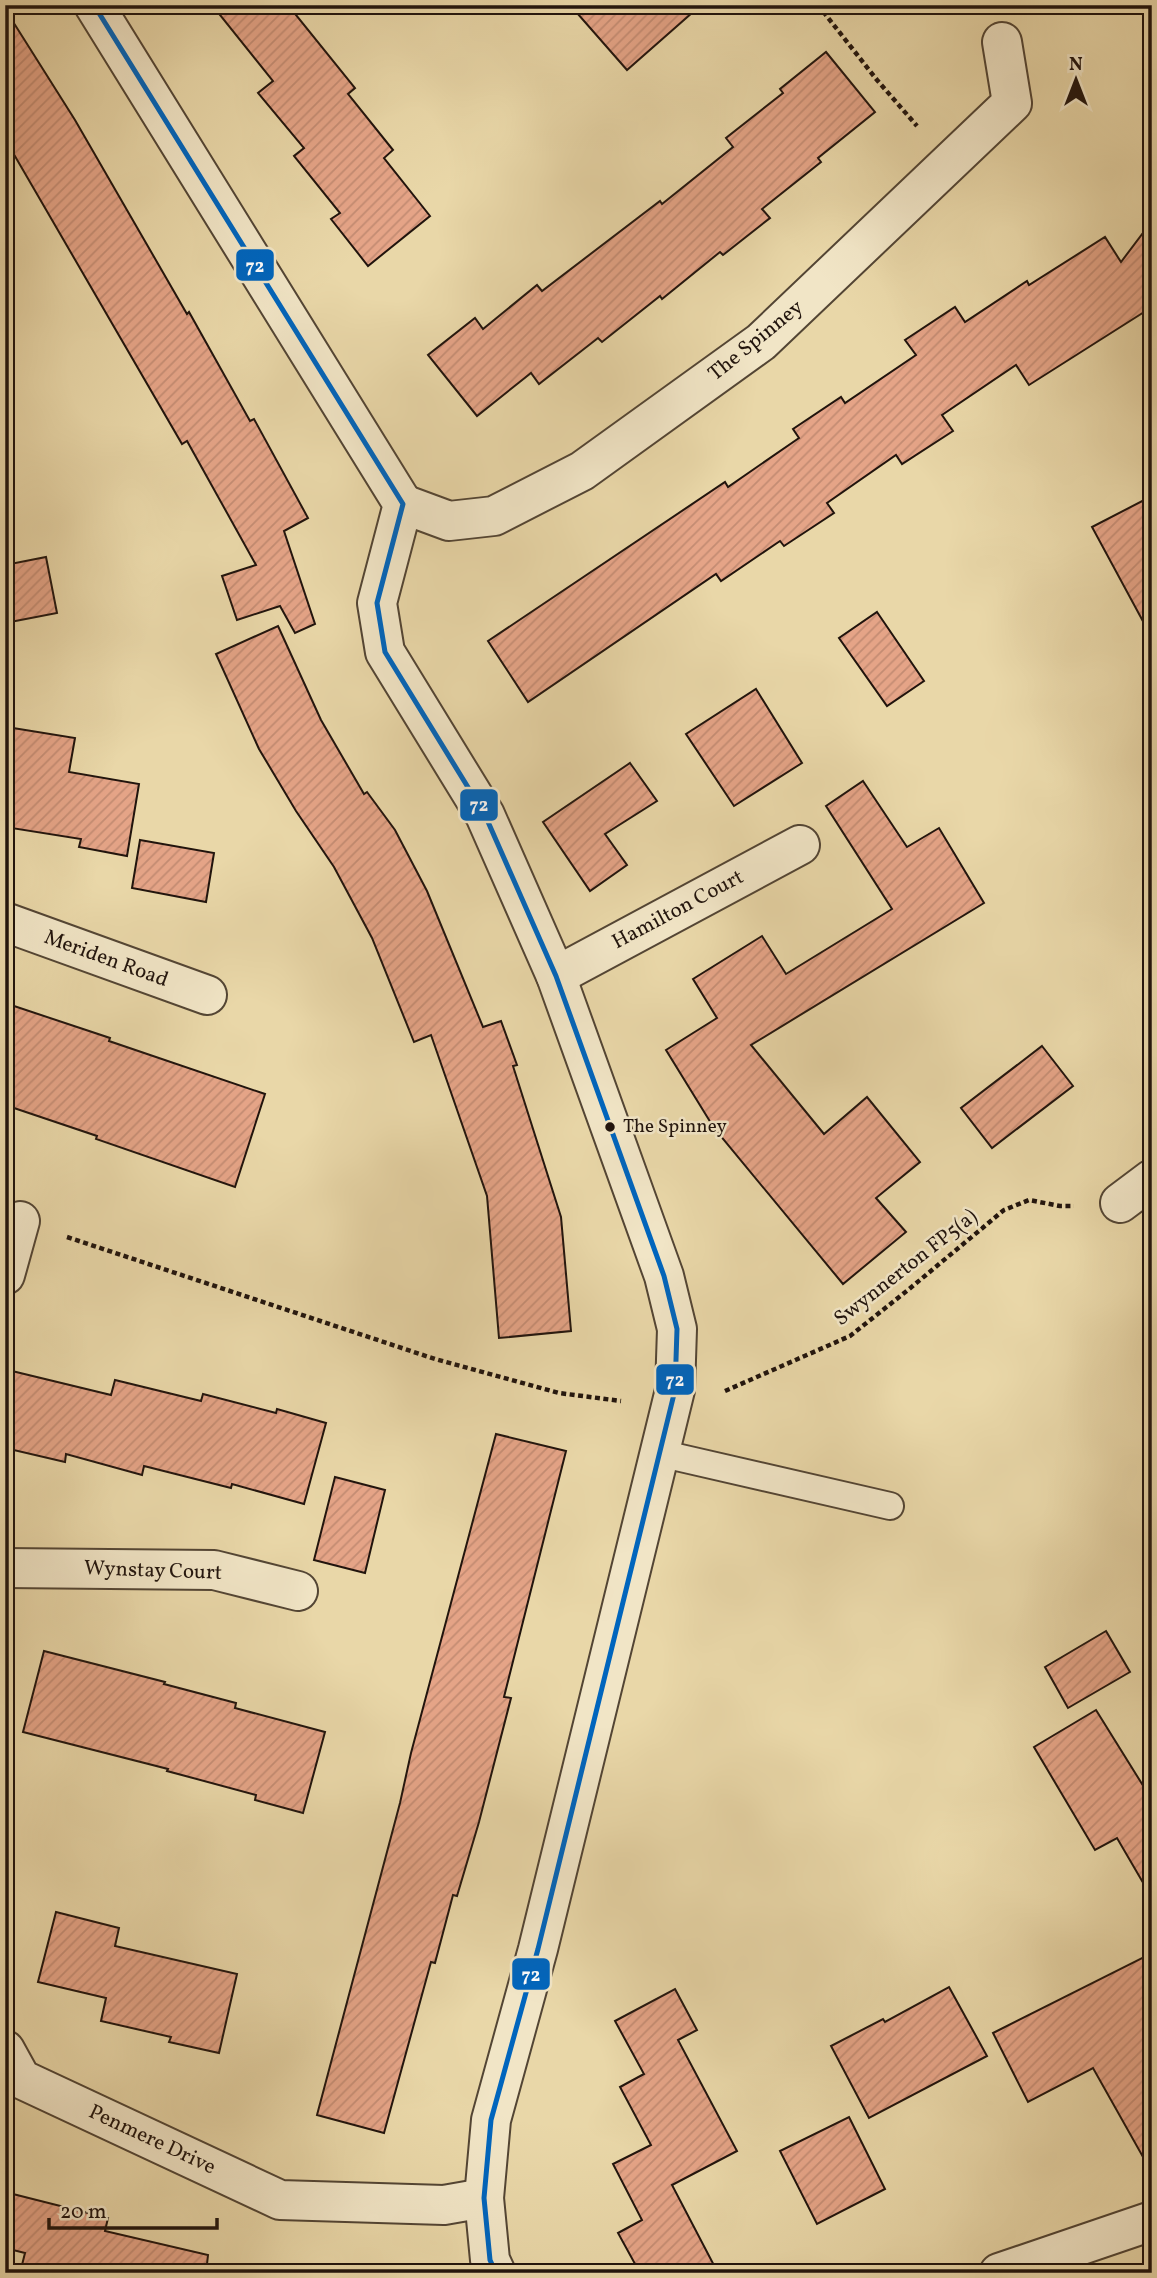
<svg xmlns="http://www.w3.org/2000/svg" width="1157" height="2278" font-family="Vollkorn,serif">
  <defs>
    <pattern id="building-hatch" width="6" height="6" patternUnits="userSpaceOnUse" patternTransform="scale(1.75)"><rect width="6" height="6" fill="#e5a487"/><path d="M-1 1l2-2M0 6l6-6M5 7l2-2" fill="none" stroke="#c48c73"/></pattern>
  </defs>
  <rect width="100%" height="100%" fill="#e9d7a8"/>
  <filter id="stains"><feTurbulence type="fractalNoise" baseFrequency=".00286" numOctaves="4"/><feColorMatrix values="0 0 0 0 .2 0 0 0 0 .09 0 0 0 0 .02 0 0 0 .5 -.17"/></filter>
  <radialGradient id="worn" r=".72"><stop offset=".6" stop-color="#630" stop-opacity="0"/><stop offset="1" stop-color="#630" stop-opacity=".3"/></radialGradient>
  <!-- building -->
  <g fill="url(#building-hatch)" stroke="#21140d" stroke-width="2">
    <polygon points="212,5 288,5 355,88 348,94 393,150 384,158 430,216 368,266 331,219 340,213 294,156 304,148 258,93 273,81"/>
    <polygon points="570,5 701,5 627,70"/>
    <polygon points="5,9 75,120 187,314 189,312 250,421 254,419 308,518 284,531 315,624 295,633 280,606 237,620 222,576 256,565 187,441 182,444 5,139"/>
    <polygon points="826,52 875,112 818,158 821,162 762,209 770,218 723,255 720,252 662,299 660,296 602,342 598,338 539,384 531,373 477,416 428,355 475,318 483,329 537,285 542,291 660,201 662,204 733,147 726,138 783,93 780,89"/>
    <polygon points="1152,221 1152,307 1029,385 1016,365 942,415 953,431 902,464 896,455 827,503 834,513 784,546 780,541 721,581 716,574 528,702 488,641 725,482 728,487 799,438 793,429 841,397 845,403 916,355 905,340 955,307 965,322 1027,281 1029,285 1105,237 1121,262"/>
    <polygon points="1152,496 1152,638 1092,527"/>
    <polygon points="46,557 57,613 5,623 5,565"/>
    <polygon points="877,612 924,681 887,706 839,638"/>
    <polygon points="278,626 321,720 364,794 367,792 395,830 427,891 483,1027 501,1021 517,1065 513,1066 561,1217 571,1331 499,1338 487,1196 431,1035 414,1042 372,938 334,867 296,811 259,749 216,654"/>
    <polygon points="756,689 802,763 734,806 686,734"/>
    <polygon points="13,728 75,738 69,772 139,784 127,856 79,847 81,839 5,827 5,774"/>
    <polygon points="630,763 657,801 605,834 627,865 590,891 543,822"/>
    <polygon points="863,781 907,847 939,828 984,903 751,1045 824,1134 867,1097 920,1162 876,1198 906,1232 843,1284 714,1128 666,1050 717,1018 693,979 762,936 786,974 892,909 826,806"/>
    <polygon points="140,840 214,853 206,902 132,888"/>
    <polygon points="5,1003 110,1038 109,1041 265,1094 235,1187 96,1139 97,1136 5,1105"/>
    <polygon points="1042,1046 1073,1086 992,1148 961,1108"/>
    <polygon points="12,1371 111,1395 115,1380 201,1401 203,1394 276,1413 277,1409 326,1423 304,1504 232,1484 231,1488 144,1466 142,1475 66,1454 65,1462 5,1448 5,1398"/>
    <polygon points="496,1434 566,1451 504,1697 511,1698 479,1822 457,1896 453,1895 435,1963 431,1962 384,2133 317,2115 400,1803 411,1753"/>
    <polygon points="335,1477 385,1490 365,1573 314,1560"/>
    <polygon points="1106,1631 1130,1672 1068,1708 1045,1667"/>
    <polygon points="44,1651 165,1682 164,1684 236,1703 235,1708 325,1732 303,1813 255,1800 256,1795 167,1771 168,1769 23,1732"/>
    <polygon points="1096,1710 1152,1800 1152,1898 1117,1838 1095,1850 1034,1747"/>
    <polygon points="56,1912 119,1928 115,1946 237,1974 219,2053 169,2042 171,2037 101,2021 106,1998 38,1982"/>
    <polygon points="1152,1953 1152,2173 1093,2068 1028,2102 993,2033"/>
    <polygon points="949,1987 987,2056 869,2118 831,2046 883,2019 885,2022"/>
    <polygon points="675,1989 697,2030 678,2040 737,2151 672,2185 718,2273 640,2273 618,2233 642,2220 613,2164 651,2145 620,2087 644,2074 615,2021"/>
    <polygon points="849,2117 885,2189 817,2224 780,2151"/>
    <polygon points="5,2192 108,2218 105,2231 208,2255 206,2273 20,2273 25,2253 5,2248"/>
  </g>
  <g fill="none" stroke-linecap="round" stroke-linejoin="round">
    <!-- service casing -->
    <g stroke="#534534" stroke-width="30">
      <polyline id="service" points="659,1453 890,1506"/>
    </g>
    <!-- minor casing -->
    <g stroke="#534534" stroke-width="42">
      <g id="minor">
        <polyline points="94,5 403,504 377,603 385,652 485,815 556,976 664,1276 677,1329 675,1390 538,1949 491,2120 484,2198 490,2260 496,2273"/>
        <polyline points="403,504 449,521 494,516 582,471 761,342 1012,103 1002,42"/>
        <polyline points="5,922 207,995"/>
        <polyline points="556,976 800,845"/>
        <polyline points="1120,1203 1152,1179"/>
        <polyline points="5,1275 20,1221"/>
        <polyline points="5,1568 214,1570 298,1591"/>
        <polyline points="5,2050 21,2079 280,2200 444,2205 484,2198"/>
        <polyline points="999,2273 1152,2221"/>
      </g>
    </g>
    <!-- path -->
    <g stroke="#21140d" stroke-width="4.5" stroke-dasharray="5 3.5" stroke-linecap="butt">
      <polyline points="818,5 877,80 917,126"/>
      <polyline points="67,1237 435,1359 559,1393 621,1401"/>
      <polyline points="725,1391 850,1336 908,1290 1004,1210 1029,1200 1060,1206 1074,1206"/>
    </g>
    <!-- service -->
    <use href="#service" stroke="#f1e5c6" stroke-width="26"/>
    <!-- minor -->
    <use href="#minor" stroke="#f1e5c6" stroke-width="38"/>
    <!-- bus-1 casing -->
    <g stroke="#f1e5c6" stroke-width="10">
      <polyline id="bus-1" points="94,5 403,504 377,603 385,652 485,815 556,976 664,1276 677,1329 675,1390 538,1949 491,2120 484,2198 490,2260 496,2273"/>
    </g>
    <!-- bus-1 -->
    <use href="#bus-1" stroke="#0065bd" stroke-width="5"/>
  </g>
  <!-- markers -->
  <circle fill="#21140d" stroke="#f1e5c6" stroke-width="2.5" cx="610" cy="1127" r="6"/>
  <g text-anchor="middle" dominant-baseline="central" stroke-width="5" stroke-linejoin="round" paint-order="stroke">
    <!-- bus labels -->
    <g font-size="19" fill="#21140d" stroke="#f1e5c6" text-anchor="start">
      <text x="623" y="1127">The Spinney</text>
    </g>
    <!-- street labels -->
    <g font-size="21" fill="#21140d" stroke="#f1e5c6">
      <text transform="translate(756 341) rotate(-39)">The Spinney</text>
      <text transform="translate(678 910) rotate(-28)">Hamilton Court</text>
      <text transform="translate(106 959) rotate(20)">Meriden Road</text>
      <text transform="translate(906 1268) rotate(-38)">Swynnerton FP5(a)</text>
      <text transform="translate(153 1571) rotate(2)">Wynstay Court</text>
      <text transform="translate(152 2140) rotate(25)">Penmere Drive</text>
    </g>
  </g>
  <g stroke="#f1e5c6" stroke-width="2.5">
    <rect x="235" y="248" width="40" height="34" rx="7" fill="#0065bd"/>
    <rect x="459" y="788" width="40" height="34" rx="7" fill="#0065bd"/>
    <rect x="655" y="1363" width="40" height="33" rx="7" fill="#0065bd"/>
    <rect x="511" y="1957" width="40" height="34" rx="7" fill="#0065bd"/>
  </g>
  <g font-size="19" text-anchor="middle" font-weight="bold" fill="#fff">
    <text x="255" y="272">72</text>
    <text x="479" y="811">72</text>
    <text x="675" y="1386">72</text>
    <text x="531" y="1981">72</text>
  </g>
  <!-- margin -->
  <rect width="1157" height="2278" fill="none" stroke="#e9d7a8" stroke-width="28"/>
  <rect x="7" y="7" width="1143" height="2264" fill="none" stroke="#21140d" stroke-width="3.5"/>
  <rect x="14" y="14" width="1129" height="2250" fill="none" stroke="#21140d" stroke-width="2"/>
  <!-- north arrow -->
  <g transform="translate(1076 80)" stroke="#f1e5c6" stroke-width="5" paint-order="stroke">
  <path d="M0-5L12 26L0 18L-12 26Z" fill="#21140d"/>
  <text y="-10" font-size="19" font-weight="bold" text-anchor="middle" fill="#21140d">N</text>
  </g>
  <!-- scale -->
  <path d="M49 2218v10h168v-10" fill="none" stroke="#21140d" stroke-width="3.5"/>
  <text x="60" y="2218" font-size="21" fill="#21140d" stroke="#f1e5c6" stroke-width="5" paint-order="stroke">20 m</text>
  <rect width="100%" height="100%" filter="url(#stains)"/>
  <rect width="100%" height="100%" fill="url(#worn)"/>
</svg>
